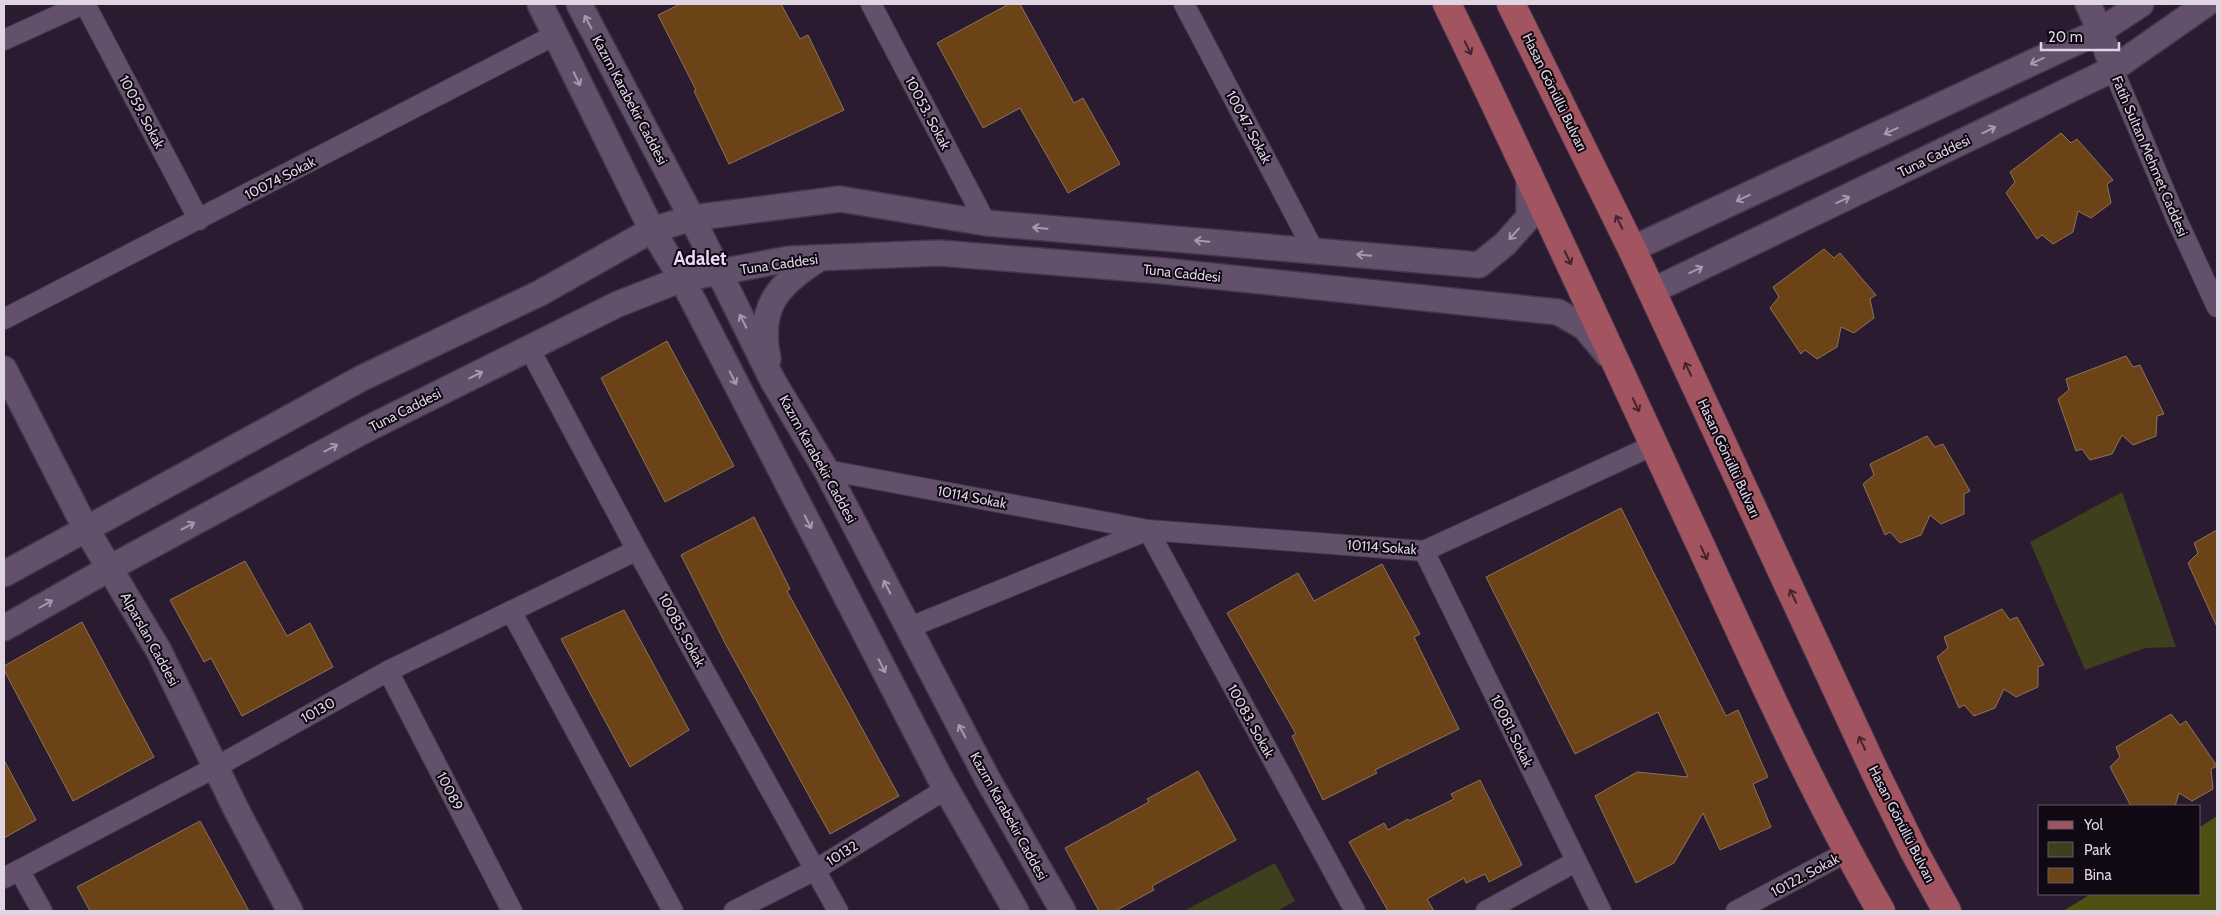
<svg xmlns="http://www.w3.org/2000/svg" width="2221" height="915" font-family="Cabin,sans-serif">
  <rect width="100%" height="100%" fill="#2b1b31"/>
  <!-- green -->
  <g fill="#3e3f1c">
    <polygon points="2122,492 2176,647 2145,648 2085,670 2030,542"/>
    <polygon points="1275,863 1295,901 1277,911 1184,911"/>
  </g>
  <!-- forest -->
  <polygon fill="#4e5012" points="2217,816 2217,911 2063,911 2091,894 2200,894 2200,827"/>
  <!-- building -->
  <g fill="#6c4316" stroke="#8c735c">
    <polygon points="680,4 781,4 800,39 808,35 844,110 729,164 694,91 696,90 658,15"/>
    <polygon points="1009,4 1020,4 1074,103 1083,98 1120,164 1068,193 1020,108 983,128 937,43"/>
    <polygon points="2061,133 2071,143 2077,139 2113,180 2107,184 2111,203 2091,218 2078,211 2073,232 2053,244 2042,235 2037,239 2006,193 2015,182 2010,172"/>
    <polygon points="1824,249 1834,258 1840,253 1876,295 1870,299 1874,318 1854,333 1841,327 1837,347 1817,359 1805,350 1801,354 1770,308 1779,297 1773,287"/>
    <polygon points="667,341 734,466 665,502 601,378"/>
    <polygon points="2126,356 2133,367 2140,365 2164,414 2157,416 2156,436 2133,445 2122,435 2112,454 2090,460 2082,449 2076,451 2058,399 2069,390 2066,379"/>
    <polygon points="1927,436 1935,447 1943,444 1970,491 1964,494 1964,514 1941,524 1930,515 1921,535 1900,543 1890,532 1885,535 1863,484 1874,475 1870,464"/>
    <polygon points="1621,508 1726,716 1738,710 1768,777 1753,784 1771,827 1720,850 1703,813 1674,863 1636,883 1595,796 1637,772 1688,777 1658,712 1575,754 1486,577"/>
    <polygon points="754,517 790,589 787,591 899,796 830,834 725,643 681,555"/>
    <polygon points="2217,530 2217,627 2188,563 2198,553 2194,543"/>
    <polygon points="245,561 287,636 310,623 333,667 242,716 211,658 204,662 170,600"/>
    <polygon points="1382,564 1420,634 1414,637 1459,729 1375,770 1377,773 1323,800 1292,736 1296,734 1227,613 1298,573 1314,601"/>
    <polygon points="2002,609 2010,620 2017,617 2044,665 2038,667 2038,687 2016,697 2004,689 1995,708 1974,716 1964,705 1959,708 1937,657 1948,648 1944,637"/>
    <polygon points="624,610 689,730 630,767 561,639"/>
    <polygon points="82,622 154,757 73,801 4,670 4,666"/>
    <polygon points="2171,714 2180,725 2186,721 2217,766 2211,769 2213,789 2192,801 2179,793 2175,806 2131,806 2110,767 2120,757 2116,747"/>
    <polygon points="4,760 36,820 4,838"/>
    <polygon points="1198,771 1236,840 1152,886 1154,890 1115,911 1099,911 1065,848 1149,802 1147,799"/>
    <polygon points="1480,780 1522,865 1489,882 1485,874 1466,883 1464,878 1427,899 1434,911 1388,911 1349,842 1384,823 1388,830 1408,819 1409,821 1454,799 1451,794"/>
    <polygon points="200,821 249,911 90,911 77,887"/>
  </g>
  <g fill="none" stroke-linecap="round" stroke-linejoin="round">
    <!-- minor casing -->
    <g stroke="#443749" stroke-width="22">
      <g id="minor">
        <polyline points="85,4 199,220"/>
        <polyline points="871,4 986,223"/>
        <polyline points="1184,4 1314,251"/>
        <polyline points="4,40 83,4"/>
        <polyline points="2113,69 2176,218 2217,307"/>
        <polyline points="4,319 555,35"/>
        <polyline points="529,348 637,550 838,911"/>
        <polyline points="826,470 1148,530 1355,911"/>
        <polyline points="1424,551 1601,911"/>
        <polyline points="511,611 673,911"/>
        <polyline points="908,628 1148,530 1424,551 1654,445"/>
        <polyline points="388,671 512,911"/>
        <polyline points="19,870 42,911"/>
        <polyline points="4,878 216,767 388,671 637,550"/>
        <polyline points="734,911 815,870 946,789"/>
        <polyline points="1486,911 1575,862"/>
        <polyline points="1736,911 1847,852"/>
      </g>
    </g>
    <!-- tertiary casing -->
    <g stroke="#443749" stroke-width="28">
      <g id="tertiary">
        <polyline points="540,4 652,230 682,279 940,778 1016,911"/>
        <polyline points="579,4 692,218 773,381 826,470 988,780 1063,911"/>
        <polyline points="2088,4 2100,31 2113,69"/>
        <polyline points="1632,249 2100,31 2141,4"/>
        <polyline points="1652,291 2113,69 2206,4"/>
        <path d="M768,359C757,307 778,284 820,258"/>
        <polyline points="4,369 86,529 159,651 237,811 290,911"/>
        <polyline points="4,574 362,378 540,293 652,230 692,218 840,199 986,223 1479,265 1505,244 1529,217 1529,173"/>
        <polyline points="4,628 110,568 365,430 618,304 682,279 789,259 939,253 1164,271 1558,312 1584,327 1607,354"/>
      </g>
    </g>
    <!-- primary casing -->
    <g stroke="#443749" stroke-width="30">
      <g id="primary">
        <path d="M1447,4C1534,183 1616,364 1700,544C1757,668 1813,793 1881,911"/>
        <polyline points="1511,4 1632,249 1876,774 1914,851 1947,911"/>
      </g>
    </g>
    <!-- minor -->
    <use href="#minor" stroke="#63516b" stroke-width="20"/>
    <!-- tertiary -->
    <use href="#tertiary" stroke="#63516b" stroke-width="25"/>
    <!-- primary -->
    <use href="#primary" stroke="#a25461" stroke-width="28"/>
  </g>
  <!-- one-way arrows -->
  <defs><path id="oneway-shaft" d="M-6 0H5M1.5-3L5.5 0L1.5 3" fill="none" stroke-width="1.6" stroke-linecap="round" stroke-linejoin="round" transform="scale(1.25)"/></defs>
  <g stroke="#a79aad">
    <use href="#oneway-shaft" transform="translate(588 22) rotate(-118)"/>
    <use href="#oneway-shaft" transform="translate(2037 61) rotate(155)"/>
    <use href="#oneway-shaft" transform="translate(577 79) rotate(64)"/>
    <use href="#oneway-shaft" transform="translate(1989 130) rotate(-26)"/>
    <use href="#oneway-shaft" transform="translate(1891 131) rotate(155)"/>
    <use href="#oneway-shaft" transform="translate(1743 198) rotate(155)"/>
    <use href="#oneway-shaft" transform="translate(1843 200) rotate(-25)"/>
    <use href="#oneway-shaft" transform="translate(1040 228) rotate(-175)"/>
    <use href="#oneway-shaft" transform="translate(1514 234) rotate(132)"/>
    <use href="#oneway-shaft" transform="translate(1202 241) rotate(-175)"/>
    <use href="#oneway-shaft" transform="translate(1364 255) rotate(-175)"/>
    <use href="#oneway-shaft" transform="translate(1696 270) rotate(-25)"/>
    <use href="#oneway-shaft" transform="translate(743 321) rotate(-117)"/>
    <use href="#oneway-shaft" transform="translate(476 375) rotate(-26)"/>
    <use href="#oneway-shaft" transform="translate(733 378) rotate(63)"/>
    <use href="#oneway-shaft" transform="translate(331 448) rotate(-28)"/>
    <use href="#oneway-shaft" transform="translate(808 522) rotate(63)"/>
    <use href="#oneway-shaft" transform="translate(188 526) rotate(-28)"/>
    <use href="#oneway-shaft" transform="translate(887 587) rotate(-117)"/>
    <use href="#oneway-shaft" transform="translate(46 604) rotate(-30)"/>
    <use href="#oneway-shaft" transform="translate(882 666) rotate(63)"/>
    <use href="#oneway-shaft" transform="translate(962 731) rotate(-118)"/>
  </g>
  <g stroke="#43232e">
    <use href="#oneway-shaft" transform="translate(1468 48) rotate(64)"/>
    <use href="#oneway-shaft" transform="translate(1619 222) rotate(-116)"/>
    <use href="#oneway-shaft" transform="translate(1568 258) rotate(65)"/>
    <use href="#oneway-shaft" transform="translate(1688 369) rotate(-115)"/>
    <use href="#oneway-shaft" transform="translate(1636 405) rotate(65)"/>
    <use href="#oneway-shaft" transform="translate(1704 553) rotate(65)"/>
    <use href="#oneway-shaft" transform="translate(1793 596) rotate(-115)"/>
    <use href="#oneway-shaft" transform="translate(1862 743) rotate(-115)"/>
  </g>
  <g text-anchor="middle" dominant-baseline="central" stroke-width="4" stroke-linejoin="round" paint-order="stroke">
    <!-- street labels -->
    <g font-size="14" fill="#dfd5e3" stroke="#100913">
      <text transform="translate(1555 92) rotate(64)">Hasan Gönüllü Bulvarı</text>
      <text transform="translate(630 100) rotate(62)">Kazım Karabekir Caddesi</text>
      <text transform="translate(142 112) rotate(62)">10059. Sokak</text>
      <text transform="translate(928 113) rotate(62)">10053. Sokak</text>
      <text transform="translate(1249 127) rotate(62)">10047. Sokak</text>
      <text transform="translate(1934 156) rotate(-26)">Tuna Caddesi</text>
      <text transform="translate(2150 156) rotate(67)">Fatih Sultan Mehmet Caddesi</text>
      <text transform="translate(280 178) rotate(-27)">10074 Sokak</text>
      <text transform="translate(779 264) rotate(-8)">Tuna Caddesi</text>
      <text transform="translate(1182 273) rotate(6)">Tuna Caddesi</text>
      <text transform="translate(405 410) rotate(-27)">Tuna Caddesi</text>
      <text transform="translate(1729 458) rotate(65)">Hasan Gönüllü Bulvarı</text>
      <text transform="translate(818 459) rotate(61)">Kazım Karabekir Caddesi</text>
      <text transform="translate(972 497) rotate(11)">10114 Sokak</text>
      <text transform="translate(1382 547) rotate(4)">10114 Sokak</text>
      <text transform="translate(682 630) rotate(61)">10085. Sokak</text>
      <text transform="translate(150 639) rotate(61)">Alparslan Caddesi</text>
      <text transform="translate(318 710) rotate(-29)">10130</text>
      <text transform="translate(1251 721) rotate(61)">10083. Sokak</text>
      <text transform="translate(1512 731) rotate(64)">10081. Sokak</text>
      <text transform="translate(450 791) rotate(63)">10089</text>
      <text transform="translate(1009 816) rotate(61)">Kazım Karabekir Caddesi</text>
      <text transform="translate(1902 824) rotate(63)">Hasan Gönüllü Bulvarı</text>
      <text transform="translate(842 853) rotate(-32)">10132</text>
      <text transform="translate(1805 875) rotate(-28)">10122. Sokak</text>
    </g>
    <!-- district labels -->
    <g font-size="19" font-weight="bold" fill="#efd9f7" stroke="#100913">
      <text x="700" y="258">Adalet</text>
    </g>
  </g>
  <!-- border -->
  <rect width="2221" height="915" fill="none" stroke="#dfd5e3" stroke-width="10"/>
  <!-- legend -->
  <rect x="2038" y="805" width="162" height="90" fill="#100913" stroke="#635b66"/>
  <rect x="2048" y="821" width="25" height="8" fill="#a25461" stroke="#635b66"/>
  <text x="2084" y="830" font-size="15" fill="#dfd5e3">Yol</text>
  <rect x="2048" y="842" width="25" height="15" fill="#3e3f1c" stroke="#635b66"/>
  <text x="2084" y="855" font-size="15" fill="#dfd5e3">Park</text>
  <rect x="2048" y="868" width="25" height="15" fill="#6c4316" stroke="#635b66"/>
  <text x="2084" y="880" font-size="15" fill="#dfd5e3">Bina</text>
  <!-- scale -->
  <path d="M2041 42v8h78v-8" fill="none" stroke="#dfd5e3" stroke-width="2.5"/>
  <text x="2048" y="42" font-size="15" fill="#dfd5e3" stroke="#100913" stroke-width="4" paint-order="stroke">20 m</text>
</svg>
